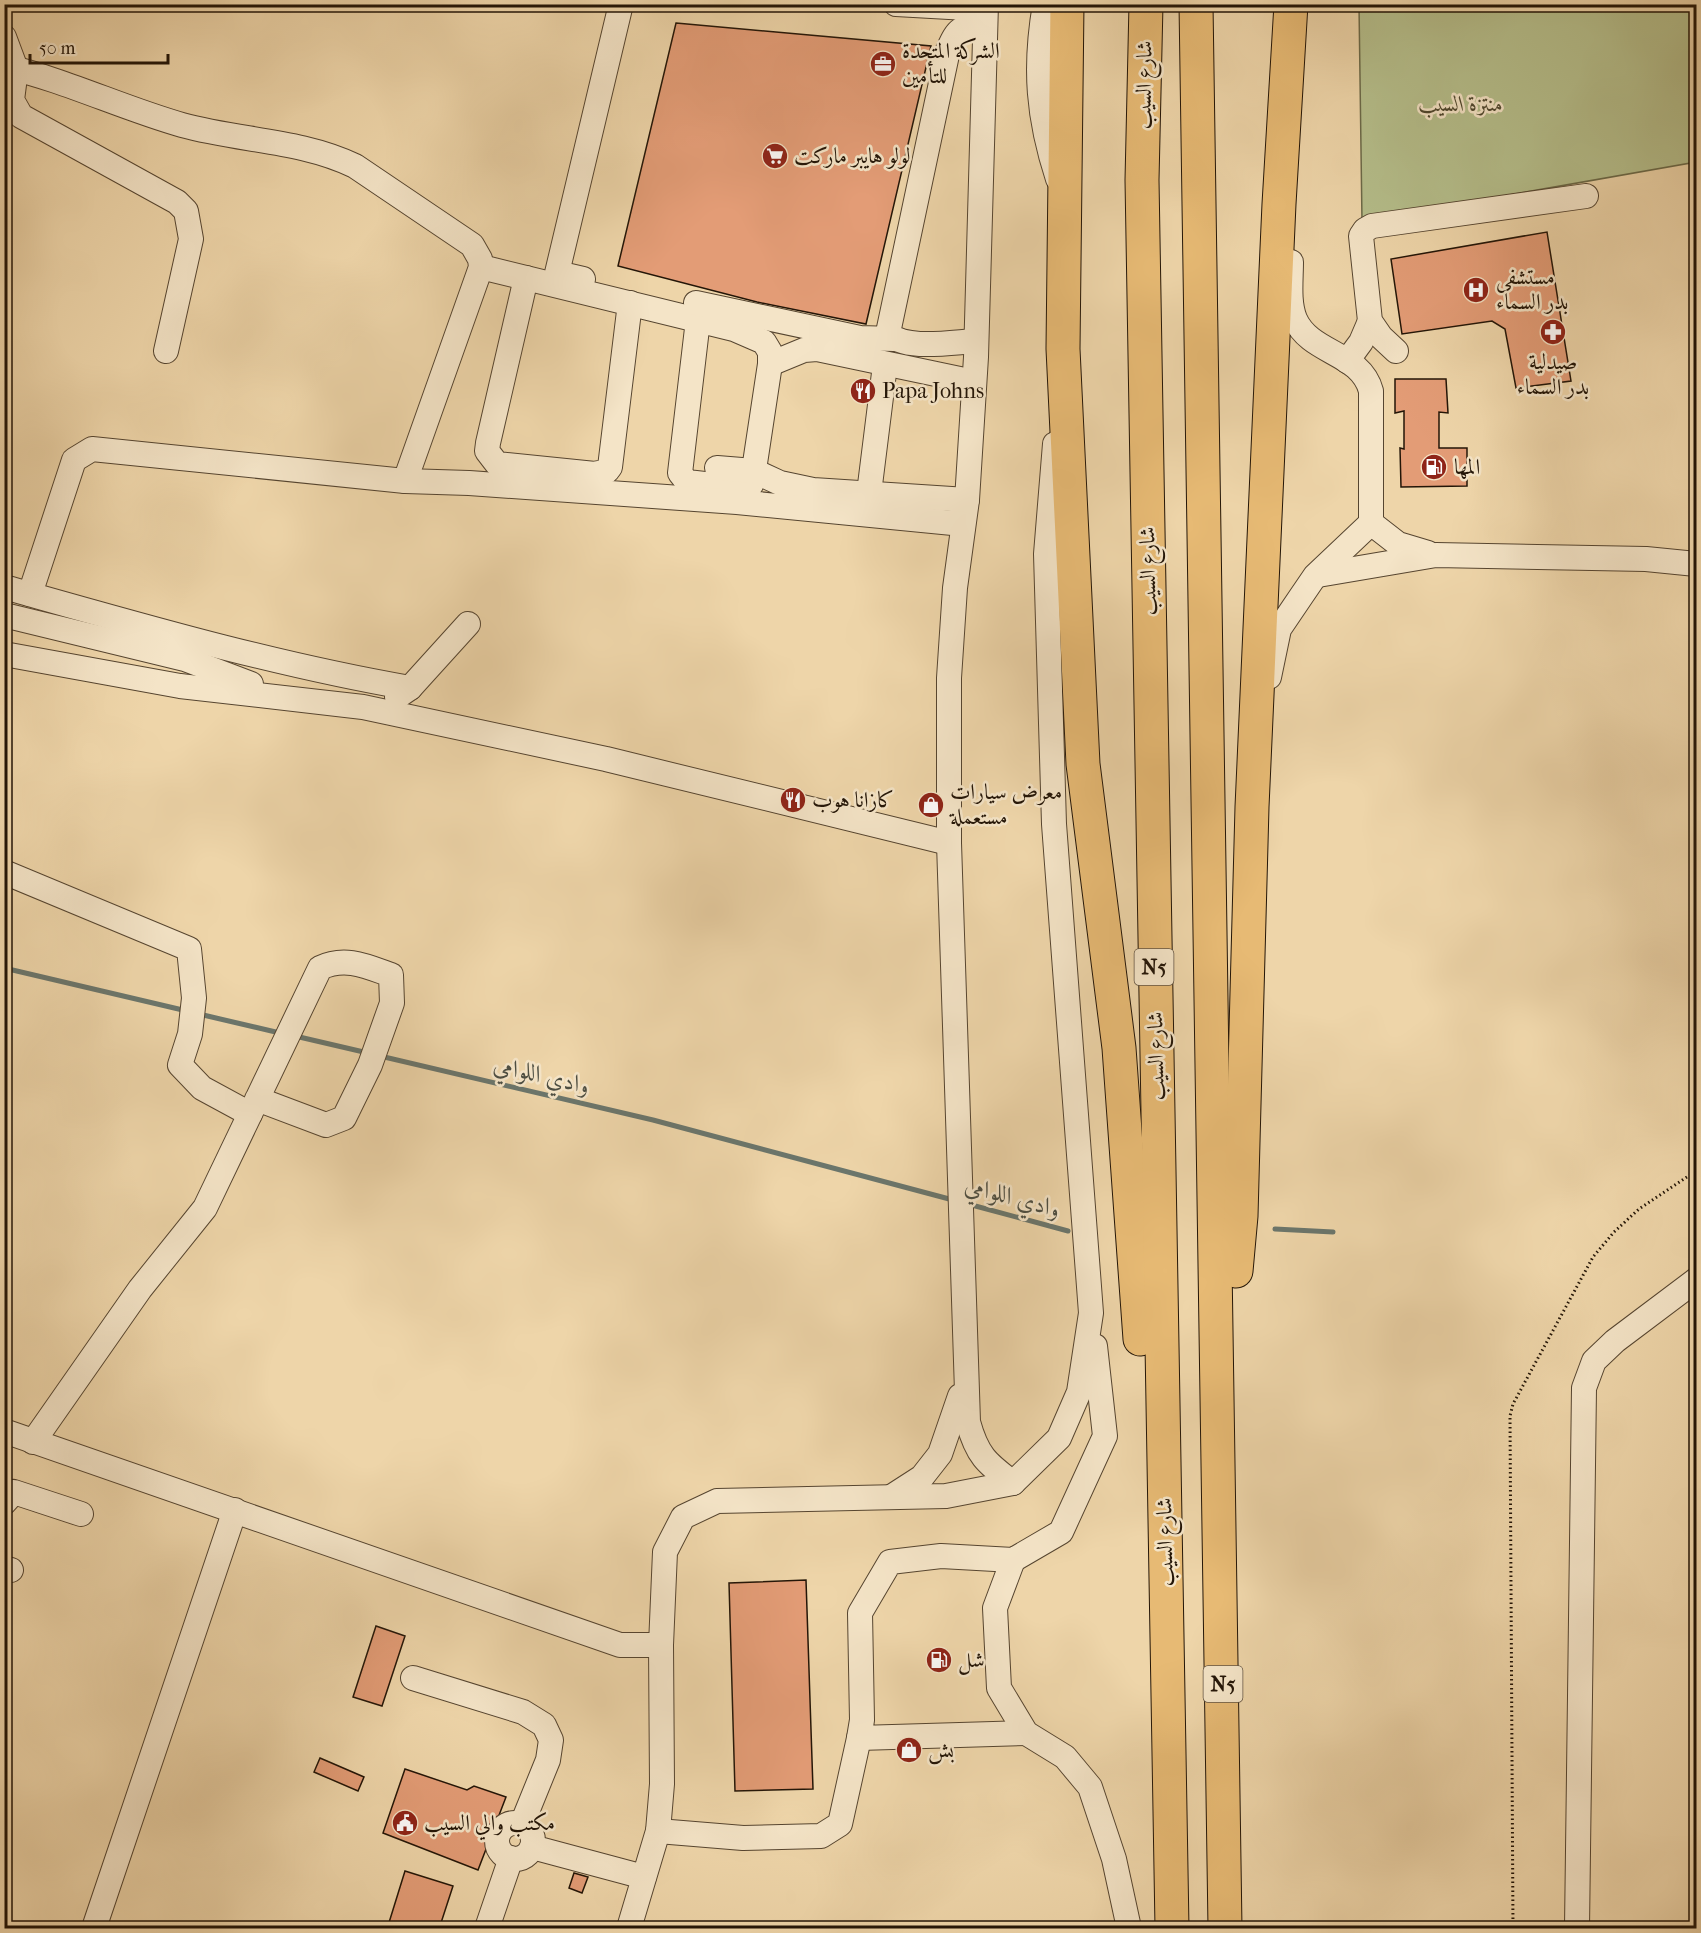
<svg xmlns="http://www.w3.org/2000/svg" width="1701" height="1933" font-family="'IM FELL French Canon',Amiri,serif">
  <rect width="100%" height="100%" fill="#eed5a9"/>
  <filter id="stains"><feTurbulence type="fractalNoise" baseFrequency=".00333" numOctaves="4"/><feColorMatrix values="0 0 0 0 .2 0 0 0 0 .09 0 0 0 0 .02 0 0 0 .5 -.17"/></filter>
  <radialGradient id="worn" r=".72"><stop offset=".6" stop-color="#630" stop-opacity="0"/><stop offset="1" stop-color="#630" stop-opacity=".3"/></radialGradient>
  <!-- green -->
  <polygon fill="#b5be8b" stroke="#6c6a49" stroke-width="1.5" points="1359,5 1696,5 1696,162 1362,221"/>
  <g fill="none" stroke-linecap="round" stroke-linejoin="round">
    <!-- stream -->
    <g stroke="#6b766c" stroke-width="5">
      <polyline points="4,968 187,1011"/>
      <polyline points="199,1014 280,1033"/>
      <polyline points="295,1036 368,1053"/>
      <polyline points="380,1056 653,1120 953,1200"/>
      <polyline points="968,1204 1068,1231"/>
      <polyline points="1275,1229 1333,1232"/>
    </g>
  </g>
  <!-- building -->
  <g fill="#e39c76" stroke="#231507" stroke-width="1.5">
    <polygon points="676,23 931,46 866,324 757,302 618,266"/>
    <polygon points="1547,232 1571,381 1516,388 1505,329 1492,321 1402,334 1391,259"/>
    <polygon points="1395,379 1446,379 1448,413 1439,412 1439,448 1467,448 1467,486 1401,487 1400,448 1404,449 1404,411 1395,413"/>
    <polygon points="806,1580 813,1789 735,1791 729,1583"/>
    <polygon points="376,1626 405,1636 382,1706 353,1697"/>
    <polygon points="320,1758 364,1777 358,1791 314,1772"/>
    <polygon points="405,1769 467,1790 474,1786 506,1797 478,1870 383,1833"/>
    <polygon points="405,1871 453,1886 439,1929 387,1929"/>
    <polygon points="574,1873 588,1877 582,1893 569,1888"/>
  </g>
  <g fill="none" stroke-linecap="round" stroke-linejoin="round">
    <!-- minor casing -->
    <g stroke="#564530" stroke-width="26">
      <g id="minor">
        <polyline points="896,4 985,9"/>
        <path d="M986,4L976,357L967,500L955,588L949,678V843L968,1422C977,1455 986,1463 1013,1483"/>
        <path d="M1045,4C1034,68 1038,118 1058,179"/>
        <polyline points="4,37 16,69 12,100 21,116 177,202 186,211 191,239 166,351"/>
        <path d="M4,66C65,80 122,108 182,125C240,141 301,140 355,166L472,245L480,259L481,267L405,481"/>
        <polyline points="481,267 734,329 764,342 770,352 770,364 752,483 748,489 687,482 680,473 698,320"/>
        <polyline points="526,278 488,443 487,451 497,464 595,474 607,471 610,467 630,303"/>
        <polyline points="583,279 557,273 621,4"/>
        <polyline points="696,303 860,338 894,339"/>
        <path d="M976,341C953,342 904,351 888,333L948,50C958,28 960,26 985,26"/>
        <polyline points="1396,351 1381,337 1370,321 1361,236 1365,230 1372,226 1586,196"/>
        <polyline points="1347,361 1361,342 1370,321"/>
        <polyline points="770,364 804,350 817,349 974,382"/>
        <polyline points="717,468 754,471 780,483 813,490 967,500"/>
        <polyline points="869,493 885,365"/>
        <polyline points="1371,523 1398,544 1428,553"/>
        <polyline points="1318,575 1436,555 1646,559 1696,564"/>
        <path d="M4,587C139,625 272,664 410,688"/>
        <polyline points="30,594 74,460 92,449 405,481 469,483 737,502 963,524"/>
        <polyline points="4,615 185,659 251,684"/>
        <polyline points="4,654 180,686 363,707 606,759 949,843"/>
        <path d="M1269,677L1279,629L1300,598L1315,576L1371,523V391C1361,352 1310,354 1295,319C1288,302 1291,280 1291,262"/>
        <polyline points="397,697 410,688 468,624"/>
        <polyline points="4,872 189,949 194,998 190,1034 180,1065 202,1088 250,1114"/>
        <polyline points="4,1431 620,1645 661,1645"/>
        <path d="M33,1442L140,1289L205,1208L320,968C345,956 366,966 391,975L392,1003L370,1065L344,1118L326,1125L257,1099"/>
        <polyline points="891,1497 922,1477 940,1454 960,1396"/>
        <polyline points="4,1503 14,1492 81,1514"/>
        <polyline points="1013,1560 995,1608 999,1688 1026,1733 1065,1757 1090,1787 1114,1859 1129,1928"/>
        <polyline points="4,1568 11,1570"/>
        <polyline points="413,1678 523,1712 544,1725 551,1740 548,1760 522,1824"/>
        <polyline points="1026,1733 859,1738 862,1720 860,1613 890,1562 941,1556 1013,1560 1061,1532 1105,1436 1095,1346"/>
        <circle cx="515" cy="1841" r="18"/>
        <polyline points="658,1831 743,1838 821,1836 840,1824 859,1738"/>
        <polyline points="532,1847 644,1877"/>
        <polyline points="94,1928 235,1510"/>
        <polyline points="487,1928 511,1858"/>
        <polyline points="629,1928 658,1831 662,1784 661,1645 665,1552 683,1517 717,1501 946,1496 1013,1483 1059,1438 1079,1392 1091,1313 1054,824 1046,554 1055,444"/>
        <polyline points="1577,1928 1584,1388 1594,1361 1615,1341 1696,1280"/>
      </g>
    </g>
    <!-- highway casing -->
    <g stroke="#231507" stroke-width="35">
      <g id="highway">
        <polyline points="1067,4 1063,349 1083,764 1119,1048 1140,1339"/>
        <polyline points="1146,4 1142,180 1172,1928"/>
        <polyline points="1196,4 1225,1928"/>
        <polyline points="1236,1271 1241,1216 1252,807 1279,204 1291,4"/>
      </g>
    </g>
    <!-- path -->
    <polyline stroke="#231507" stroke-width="3" stroke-dasharray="1.5 3" stroke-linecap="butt" points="1513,1928 1510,1416 1513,1404 1593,1257 1614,1232 1639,1209 1696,1171"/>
    <!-- minor -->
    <use href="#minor" stroke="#f4e4c7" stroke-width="24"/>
    <!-- highway -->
    <use href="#highway" stroke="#e7ba74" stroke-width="33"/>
  </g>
  <!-- icons -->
  <defs>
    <g id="office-disc" transform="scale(1.35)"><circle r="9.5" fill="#8f2418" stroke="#f4e4c7"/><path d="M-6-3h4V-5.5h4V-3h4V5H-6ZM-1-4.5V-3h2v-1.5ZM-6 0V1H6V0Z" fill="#fff"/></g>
    <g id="supermarket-disc" transform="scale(1.35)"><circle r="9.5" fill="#8f2418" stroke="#f4e4c7"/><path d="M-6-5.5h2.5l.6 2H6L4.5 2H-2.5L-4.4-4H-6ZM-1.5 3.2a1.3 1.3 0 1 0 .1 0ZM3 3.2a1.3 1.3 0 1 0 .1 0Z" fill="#fff"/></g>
    <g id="hospital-disc" transform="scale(1.35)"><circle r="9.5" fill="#8f2418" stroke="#f4e4c7"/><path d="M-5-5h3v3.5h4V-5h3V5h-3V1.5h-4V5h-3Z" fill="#fff"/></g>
    <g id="pharmacy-disc" transform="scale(1.35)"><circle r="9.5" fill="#8f2418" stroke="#f4e4c7"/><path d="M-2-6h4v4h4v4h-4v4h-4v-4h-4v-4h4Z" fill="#fff"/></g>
    <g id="restaurant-disc" transform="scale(1.35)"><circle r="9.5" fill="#8f2418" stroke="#f4e4c7"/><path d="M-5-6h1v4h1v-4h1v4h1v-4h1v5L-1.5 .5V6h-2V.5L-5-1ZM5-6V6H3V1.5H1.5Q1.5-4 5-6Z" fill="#fff"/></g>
    <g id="fuel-disc" transform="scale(1.35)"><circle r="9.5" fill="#8f2418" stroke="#f4e4c7"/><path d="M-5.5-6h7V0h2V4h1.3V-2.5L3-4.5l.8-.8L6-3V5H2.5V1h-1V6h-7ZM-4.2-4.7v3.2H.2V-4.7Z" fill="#fff"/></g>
    <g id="shop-disc" transform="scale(1.35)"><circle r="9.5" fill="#8f2418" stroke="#f4e4c7"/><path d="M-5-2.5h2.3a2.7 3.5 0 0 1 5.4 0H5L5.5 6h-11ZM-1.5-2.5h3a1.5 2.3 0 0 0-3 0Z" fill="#fff"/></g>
    <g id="civic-disc" transform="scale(1.35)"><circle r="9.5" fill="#8f2418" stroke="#f4e4c7"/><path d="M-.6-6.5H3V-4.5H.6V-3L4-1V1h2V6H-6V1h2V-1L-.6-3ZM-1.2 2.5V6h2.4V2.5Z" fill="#fff"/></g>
  </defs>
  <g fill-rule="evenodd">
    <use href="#office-disc" x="883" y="64"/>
    <use href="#supermarket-disc" x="775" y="156"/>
    <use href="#hospital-disc" x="1476" y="290"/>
    <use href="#pharmacy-disc" x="1553" y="332"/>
    <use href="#restaurant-disc" x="863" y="391"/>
    <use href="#fuel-disc" x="1434" y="467"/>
    <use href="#restaurant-disc" x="793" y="800"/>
    <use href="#shop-disc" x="931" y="805"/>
    <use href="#fuel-disc" x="939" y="1660"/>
    <use href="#shop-disc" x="909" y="1750"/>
    <use href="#civic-disc" x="405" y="1823"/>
  </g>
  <g text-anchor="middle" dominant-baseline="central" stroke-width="5" stroke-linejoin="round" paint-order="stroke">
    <!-- shield labels -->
    <g fill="#f4e4c7" stroke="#625341" stroke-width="1.5">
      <rect x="1134.5" y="949" width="39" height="36" rx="4.5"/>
      <rect x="1203.5" y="1666" width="39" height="36" rx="4.5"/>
    </g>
    <g font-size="21" font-weight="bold" fill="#231507">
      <text x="1154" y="967">N5</text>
      <text x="1223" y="1684">N5</text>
    </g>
    <!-- poi labels -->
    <g font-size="22" fill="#231507" stroke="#f4e4c7" text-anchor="start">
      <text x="902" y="51">الشركة المتحدة<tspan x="902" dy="25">للتأمين</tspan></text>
      <text x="794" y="156">لولو هايبر ماركت</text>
      <text x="1496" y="277">مستشفى<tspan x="1496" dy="25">بدر السماء</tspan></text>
      <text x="1553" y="362" text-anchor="middle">صيدلية<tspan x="1553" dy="25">بدر السماء</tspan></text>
      <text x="882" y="391">Papa Johns</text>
      <text x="1454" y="467">المها</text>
      <text x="950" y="792">معرض سيارات<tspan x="950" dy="25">مستعملة</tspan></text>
      <text x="812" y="800">كازانا هوب</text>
      <text x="958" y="1660">شل</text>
      <text x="928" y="1750">بش</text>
      <text x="424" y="1823">مكتب والي السيب</text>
    </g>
    <!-- street labels -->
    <g font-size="22" fill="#231507" stroke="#f4e4c7">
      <text transform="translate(1144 85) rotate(-89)">شارع السيب</text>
      <text transform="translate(1148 571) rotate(-91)">شارع السيب</text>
      <text transform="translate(1156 1056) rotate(-91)">شارع السيب</text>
      <text transform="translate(1165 1542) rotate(-91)">شارع السيب</text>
    </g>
    <!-- park labels -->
    <g font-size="22" font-style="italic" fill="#4f482f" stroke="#f4e4c7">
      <text x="1461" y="104">منتزة السيب</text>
    </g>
    <!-- water labels -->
    <g font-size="24" font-style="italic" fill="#4d4e42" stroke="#f4e4c7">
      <text transform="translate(542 1075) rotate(13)">وادي اللوامي</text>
      <text transform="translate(1013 1197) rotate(15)">وادي اللوامي</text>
    </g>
  </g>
  <!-- margin -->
  <rect width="1701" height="1933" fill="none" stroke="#eed5a9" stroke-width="24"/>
  <rect x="6" y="6" width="1689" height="1921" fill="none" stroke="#231507" stroke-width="3"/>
  <rect x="12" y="12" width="1677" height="1909" fill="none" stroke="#231507" stroke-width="1.5"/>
  <!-- scale -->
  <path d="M30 54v9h138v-9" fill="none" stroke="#231507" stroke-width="3"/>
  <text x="39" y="54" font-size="18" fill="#231507" stroke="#f4e4c7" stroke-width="4.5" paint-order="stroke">50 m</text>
  <rect width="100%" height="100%" filter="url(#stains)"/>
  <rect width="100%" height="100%" fill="url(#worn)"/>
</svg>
